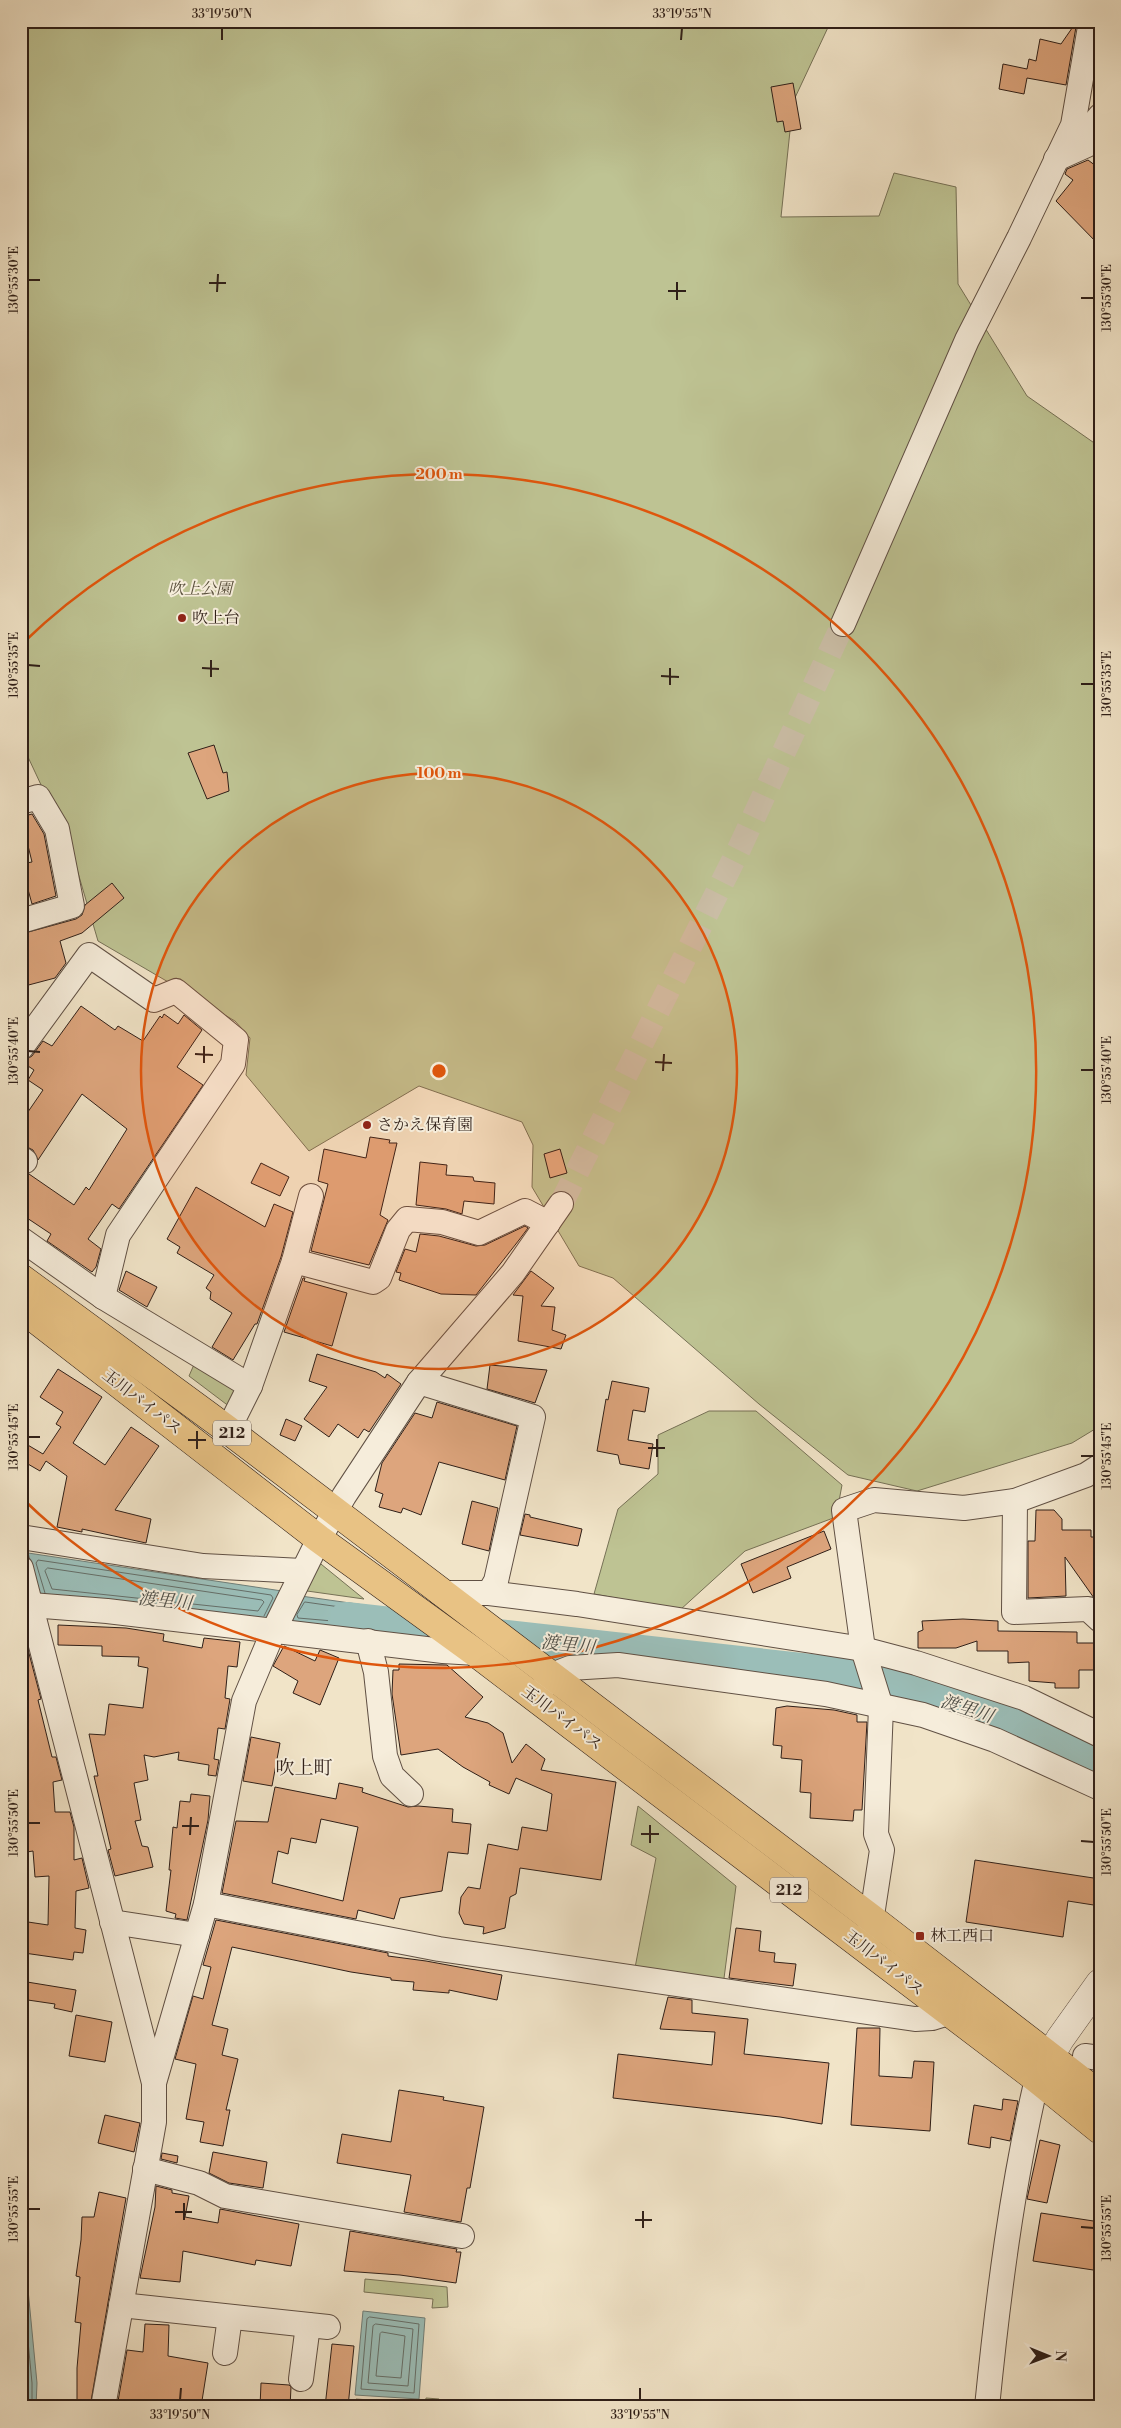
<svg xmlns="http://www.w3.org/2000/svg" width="1121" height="2428" font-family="'Libre Bodoni','Noto Serif JP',serif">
  <rect width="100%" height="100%" fill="#f1e4c8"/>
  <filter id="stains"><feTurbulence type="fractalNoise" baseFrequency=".004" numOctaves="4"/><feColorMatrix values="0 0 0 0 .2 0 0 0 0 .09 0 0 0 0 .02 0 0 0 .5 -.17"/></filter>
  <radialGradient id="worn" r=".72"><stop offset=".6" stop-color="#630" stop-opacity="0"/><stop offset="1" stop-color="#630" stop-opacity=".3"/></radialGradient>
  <!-- green -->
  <g fill="#bec393" stroke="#767156">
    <polygon points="21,21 831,21 793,102 781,217 879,216 894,173 956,187 958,284 1027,396 1100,447 1100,1426 1072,1443 917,1491 848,1475 759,1404 613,1278 579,1266 532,1187 533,1145 522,1122 419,1086 309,1151 246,1075 250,1038 235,1021 98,941 71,849 28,757 21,749"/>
    <polygon points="196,1360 242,1388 230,1407 189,1376"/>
    <polygon points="709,1411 756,1411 842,1485 836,1517 745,1551 680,1610 594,1594 618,1509 658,1474 658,1435"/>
    <polygon points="316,1560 364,1599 300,1590"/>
    <polygon points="638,1806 736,1886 723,1986 634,1973 656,1858 631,1845"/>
    <polygon points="365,2279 447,2287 448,2307 432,2308 433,2299 364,2292"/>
    <polygon points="426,2398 439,2399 438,2407 355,2407 356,2399 425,2404"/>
  </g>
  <!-- water -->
  <g fill="#9bbeb8" stroke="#707e78">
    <polygon points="28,1553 282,1591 266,1623 42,1600"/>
    <polygon points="301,1596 371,1606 405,1632 287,1622"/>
    <polygon points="21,2239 24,2248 37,2383 36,2407 21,2407"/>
    <polygon points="363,2311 425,2318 419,2399 355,2395"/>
  </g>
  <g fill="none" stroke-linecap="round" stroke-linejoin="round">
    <!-- shore -->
    <g stroke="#656e68" stroke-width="1">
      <polygon points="48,1568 262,1600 264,1602 258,1611 52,1589 45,1571"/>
      <polyline points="45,1593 36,1563 38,1560 271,1595 273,1598 264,1616"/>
      <polygon points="305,1602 368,1611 382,1623 379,1625 298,1618 297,1615"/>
      <polyline points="21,2268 32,2383 32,2407"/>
      <polygon points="370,2317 419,2324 414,2393 361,2389 367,2319"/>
      <polygon points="376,2324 413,2329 408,2386 368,2383 373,2326"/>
      <polygon points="382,2332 405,2336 401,2378 376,2376 380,2334"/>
      <polyline points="21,2336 26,2383 25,2407"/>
    </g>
    <!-- river -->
    <polyline stroke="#9bbeb8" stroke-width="36" points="346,1620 847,1676 891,1685 1014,1724 1100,1766"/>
  </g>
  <!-- building -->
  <g fill="#dda57d" stroke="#2f1f18" fill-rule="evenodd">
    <polygon points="1077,21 1066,85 1027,78 1024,94 999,89 1003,64 1027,69 1029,59 1036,61 1040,39 1061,44"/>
    <polygon points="793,83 801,129 785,132 783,121 777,122 771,87"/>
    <polygon points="1088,160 1100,169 1100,246 1056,201 1073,180 1065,174 1067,169"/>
    <polygon points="214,745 223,773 227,772 229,791 207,799 188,753"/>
    <polygon points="32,814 44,834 56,896 32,904 21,864 32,862 21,817"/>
    <polygon points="112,883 124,898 82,933 60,941 66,963 55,978 21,987 21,934 76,919 82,915 85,905"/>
    <polygon points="81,1006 115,1030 118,1026 143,1041 160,1016 162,1018 164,1014 178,1024 184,1015 202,1030 177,1067 203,1085 119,1209 112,1204 88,1239 101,1249 96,1267 92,1272 47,1241 51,1234 21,1214 21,1174 29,1174 74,1205 86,1187 89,1190 127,1129 82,1094 38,1160 33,1150 21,1144 21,1122 43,1090 28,1080 34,1070 22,1062 32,1056 43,1041 52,1046"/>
    <polygon points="370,1137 390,1140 389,1143 397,1143 380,1215 388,1220 369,1265 311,1251 328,1184 318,1181 324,1149 366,1158"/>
    <polygon points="560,1149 567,1173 550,1178 544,1154"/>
    <polygon points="420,1162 447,1165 446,1175 473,1177 474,1181 495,1183 494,1204 464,1201 462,1214 446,1209 416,1205"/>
    <polygon points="261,1163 289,1177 280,1196 251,1183"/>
    <polygon points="196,1187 265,1227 274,1204 293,1212 281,1257 257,1324 255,1324 233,1360 212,1347 232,1313 210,1299 211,1292 206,1288 214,1275 177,1253 180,1247 167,1239"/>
    <polygon points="525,1226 528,1228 519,1240 476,1295 441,1294 399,1280 401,1273 396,1272 405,1249 416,1252 420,1234 439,1236 476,1246 485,1245"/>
    <polygon points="126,1271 157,1287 147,1307 119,1290"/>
    <polygon points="531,1271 554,1288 541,1306 555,1307 552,1330 566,1335 561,1349 518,1341 523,1296 513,1295"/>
    <polygon points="303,1278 305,1278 304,1281 347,1293 332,1346 284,1332"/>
    <polygon points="317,1354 376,1372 385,1378 387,1374 401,1384 369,1432 364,1429 358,1438 338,1424 329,1437 304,1419 327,1387 309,1381"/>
    <polygon points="490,1365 547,1370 535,1403 487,1389"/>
    <polygon points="58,1369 102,1397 73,1443 105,1465 131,1427 159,1446 115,1510 151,1519 146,1543 82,1529 82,1532 57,1527 67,1476 46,1461 40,1471 21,1460 21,1441 43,1454 61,1427 56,1424 63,1412 40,1397"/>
    <polygon points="612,1381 649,1388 645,1412 633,1410 628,1440 653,1444 649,1469 620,1464 618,1455 597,1451 606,1399 608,1400"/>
    <polygon points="437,1402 517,1426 505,1480 439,1462 421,1515 403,1508 401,1513 379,1507 383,1494 375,1491 382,1463 415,1413 432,1418"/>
    <polygon points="286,1419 302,1426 295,1441 280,1435"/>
    <polygon points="472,1501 498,1508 489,1551 462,1544"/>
    <polygon points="1036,1510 1054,1510 1062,1519 1062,1530 1091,1530 1091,1537 1100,1537 1100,1601 1094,1598 1065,1557 1066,1596 1028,1598 1028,1541 1035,1541"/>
    <polygon points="525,1514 530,1515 530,1517 582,1529 578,1546 520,1535"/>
    <polygon points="824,1531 831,1549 787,1567 791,1578 753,1593 741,1564"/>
    <polygon points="963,1619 998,1621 998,1631 1077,1632 1077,1643 1100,1643 1100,1670 1079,1670 1079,1688 1055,1688 1055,1683 1029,1681 1029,1662 1008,1663 1008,1651 977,1651 977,1641 956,1648 918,1648 918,1632 923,1630 922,1621"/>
    <polygon points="58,1625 126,1628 164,1634 163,1641 202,1648 204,1638 240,1642 237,1667 228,1666 225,1698 230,1699 225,1729 218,1728 214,1759 219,1760 216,1776 208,1775 209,1765 178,1760 179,1752 154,1757 144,1755 148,1780 134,1783 141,1820 135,1821 142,1846 148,1847 153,1867 115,1876 108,1850 111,1849 94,1776 98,1776 89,1734 105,1735 109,1704 143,1708 148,1668 138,1666 139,1657 102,1656 102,1646 58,1645"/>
    <polygon points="21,1642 26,1642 41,1699 38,1700 52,1757 56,1757 62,1780 53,1782 55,1812 70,1812 74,1827 74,1860 82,1858 89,1888 76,1891 75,1928 86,1930 83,1953 74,1952 73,1960 24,1953 28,1922 48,1925 49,1876 35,1877 33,1851 21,1853 21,1764 26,1763 21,1741"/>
    <polygon points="284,1646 315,1661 320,1650 339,1658 320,1705 293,1693 298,1681 273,1666"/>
    <polygon points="399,1664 447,1665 483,1697 465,1717 488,1723 503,1733 512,1763 526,1744 545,1759 541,1770 616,1782 601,1880 520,1868 516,1894 510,1897 505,1928 483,1934 484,1927 464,1924 459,1913 461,1897 468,1887 480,1889 488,1844 518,1850 522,1827 547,1831 552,1794 516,1778 509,1794 489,1785 490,1782 463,1767 438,1749 401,1755 392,1694 393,1670 399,1670"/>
    <polygon points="787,1706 834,1710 857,1715 857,1722 867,1722 862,1810 854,1810 853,1821 810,1818 811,1793 800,1792 802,1760 781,1758 782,1746 773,1745 776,1708"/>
    <polygon points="251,1737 280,1743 272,1786 243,1781"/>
    <path d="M339,1783L363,1788L362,1792L408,1807L418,1806L453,1809L452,1822L471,1824L468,1854L448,1852L442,1891L400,1898L394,1919L358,1910L356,1919L222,1893L236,1821L268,1822L275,1787L336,1799ZM321,1819L358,1827L343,1901L272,1883L278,1851L288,1854L291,1838L316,1843Z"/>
    <polygon points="191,1794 210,1796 208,1820 187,1920 175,1918 176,1914 166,1911 171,1870 169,1870 173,1827 177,1828 180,1801 190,1802"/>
    <polygon points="975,1860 1100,1879 1100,1906 1068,1901 1063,1937 966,1922"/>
    <polygon points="216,1920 388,1953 388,1956 426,1961 502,1975 497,2000 449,1990 449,1993 413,1990 414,1982 391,1980 391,1978 351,1972 232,1947 212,2025 228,2029 222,2055 238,2059 226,2110 230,2110 223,2146 200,2142 204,2122 186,2119 196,2064 175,2059 193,1996 203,1999 211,1967 203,1965"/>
    <polygon points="736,1928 761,1931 759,1951 775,1953 774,1962 796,1964 793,1986 729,1978"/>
    <polygon points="21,1981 76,1990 72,2012 54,2008 55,2004 21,1999"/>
    <polygon points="668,1997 692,2000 692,2013 748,2019 744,2054 829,2063 822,2124 780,2117 613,2098 618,2054 712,2065 715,2032 660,2029"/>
    <polygon points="76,2015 112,2022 105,2062 69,2056"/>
    <polygon points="857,2028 880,2028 879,2076 912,2078 914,2061 934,2062 930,2131 851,2125"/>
    <polygon points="399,2090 444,2097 443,2100 484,2107 470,2188 467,2188 461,2222 404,2212 411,2175 337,2163 342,2134 391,2142"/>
    <polygon points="1003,2099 1018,2101 1010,2141 991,2137 990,2148 968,2144 974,2105 1002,2110"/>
    <polygon points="105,2115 140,2123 134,2152 98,2143"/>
    <polygon points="1040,2140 1060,2145 1047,2203 1027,2199"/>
    <polygon points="213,2152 267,2162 263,2188 229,2183 209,2173"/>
    <polygon points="162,2153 178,2156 177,2163 161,2159"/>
    <polygon points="156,2186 172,2190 172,2193 189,2196 185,2217 218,2223 220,2209 299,2224 291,2266 256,2260 255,2265 183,2251 180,2282 140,2278 155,2207"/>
    <polygon points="99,2192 126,2198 90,2407 77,2407 77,2368 81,2323 75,2322 80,2277 76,2276 81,2240 82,2217 94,2217"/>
    <polygon points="1041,2213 1100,2222 1100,2271 1033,2261"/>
    <polygon points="350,2231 457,2249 456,2252 461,2252 456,2283 400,2275 344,2271"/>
    <polygon points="145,2324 169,2325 168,2356 208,2363 201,2407 117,2407 127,2350 143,2352"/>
    <polygon points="332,2344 354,2346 348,2407 325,2407"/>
    <polygon points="261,2383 289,2385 291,2387 290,2407 260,2407"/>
  </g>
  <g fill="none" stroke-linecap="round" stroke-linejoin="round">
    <!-- minor-tunnel -->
    <polyline stroke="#cabda5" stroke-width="24" stroke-dasharray="24 12" stroke-linecap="butt" points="561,1204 740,847 843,624"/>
    <!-- minor casing -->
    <g stroke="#605044" stroke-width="26">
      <g id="minor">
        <polyline points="1056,159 1087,145 1088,130 1100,116"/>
        <polyline points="843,624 967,340 1019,238 1073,125 1091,21"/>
        <polyline points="21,802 38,797 57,829 72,906 21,921"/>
        <polyline points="21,1048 89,955 154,1000 176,991 236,1040 233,1064 118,1235 103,1297"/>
        <polyline points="21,1158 25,1161"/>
        <polyline points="21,1239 103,1297 250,1386"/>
        <polyline points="294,1261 373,1282 379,1278 398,1230 407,1219 442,1222 479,1233 525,1211 548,1223"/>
        <polyline points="419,1382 533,1417 496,1581 489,1593"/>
        <polyline points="228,1430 250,1386 294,1261 311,1196"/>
        <polyline points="1015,1501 1014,1612 1088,1609 1100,1620"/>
        <polyline points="21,1537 203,1566 302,1571"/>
        <polyline points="21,1568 154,2083 154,2122 103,2407"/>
        <polyline points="440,1593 489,1593 577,1604 863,1649 916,1663 1024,1698 1100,1735"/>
        <polyline points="31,1605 107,1611 443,1651 476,1653"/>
        <polyline points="368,1641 376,1672 385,1756 392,1776 411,1794"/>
        <polyline points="542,1689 552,1675 570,1668 618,1665 826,1694 923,1715 995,1740 1100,1788"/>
        <polyline points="206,1904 439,1949 915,2019 932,2018 948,2013"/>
        <polyline points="112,1922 197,1935"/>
        <polyline points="869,1935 882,1850 876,1834 881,1707 863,1649 844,1510 874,1500 964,1508 1015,1501 1086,1475 1100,1466"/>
        <polyline points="1085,2056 1100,2058"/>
        <polyline points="154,2083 206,1904 244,1701 273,1632 319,1539 344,1496 419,1382 513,1273 561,1204"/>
        <polyline points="145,2169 199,2183 225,2196 462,2236"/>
        <polyline points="121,2305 328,2327"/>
        <polyline points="225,2353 230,2317"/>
        <polyline points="301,2379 308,2325"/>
        <path d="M987,2407C998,2297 1012,2186 1037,2079"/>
      </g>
    </g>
    <!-- tertiary casing -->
    <g stroke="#605044" stroke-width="29">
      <polyline id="tertiary" points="1038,2078 1060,2039 1100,1983"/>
    </g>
    <!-- trunk casing -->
    <g stroke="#2f1f18" stroke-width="29">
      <g id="trunk">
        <polyline points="21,1278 228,1430 871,1918 1100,2095"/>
        <polyline points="21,1308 319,1539 476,1653 1037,2079 1100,2130"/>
      </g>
    </g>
    <!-- minor -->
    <use href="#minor" stroke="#f6eddb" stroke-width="24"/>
    <!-- tertiary -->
    <use href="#tertiary" stroke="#f6eddb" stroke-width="28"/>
    <!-- trunk -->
    <use href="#trunk" stroke="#e8c284" stroke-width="28"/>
  </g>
  <!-- ticks -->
  <path fill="none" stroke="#2f1f18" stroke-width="2" d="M222,40V28M681,40L682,28M28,280H40M209,283H226M668,291H686M217,292L218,274M1081,298H1094M677,300V282M28,665L40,666M202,668L219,669M661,676L679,677M211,677V660M1081,684H1094M670,685V668M28,1051L40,1052M195,1054L213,1055M655,1062L672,1063M204,1063V1046M1081,1070H1094M663,1071L664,1054M28,1437H40M188,1440H206M648,1448H665M197,1449V1431M1081,1456H1094M657,1457V1439M28,1823H40M182,1826H199M641,1834H659M190,1835L191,1817M1081,1841L1094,1842M650,1843V1825M28,2209H40M175,2212H192M184,2220V2203M635,2220H652M1081,2227L1094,2228M643,2228V2211M180,2400L181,2388M640,2400V2388"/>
  <!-- distance rings -->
  <circle cx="439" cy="1071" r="298" fill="#df560d" fill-opacity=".12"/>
  <g fill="none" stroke="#df560d" stroke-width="2.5">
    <circle cx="439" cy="1071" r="298"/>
    <path d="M24 642A597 597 0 1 1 24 1500"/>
  </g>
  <!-- markers -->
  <g fill="#8f2418" stroke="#f6eddb" stroke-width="2">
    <circle cx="182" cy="618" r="5"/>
    <circle cx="367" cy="1125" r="5"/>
    <rect x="915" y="1931" width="10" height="10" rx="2.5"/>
  </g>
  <g text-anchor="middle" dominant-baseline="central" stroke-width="4" stroke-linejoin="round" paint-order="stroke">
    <!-- shield labels -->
    <g fill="#f6eddb" stroke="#6b5d52" stroke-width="1">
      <rect x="213" y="1420.5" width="38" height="25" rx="4"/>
      <rect x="770" y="1877.5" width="38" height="25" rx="4"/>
    </g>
    <g font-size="15" font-weight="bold" fill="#2f1f18">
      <text x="232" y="1433">212</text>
      <text x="789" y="1890">212</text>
    </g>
    <!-- park labels -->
    <g font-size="16" font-style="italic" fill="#5a503d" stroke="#f6eddb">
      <text x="200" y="589">吹上公園</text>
    </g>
    <!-- poi labels -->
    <g font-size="16" fill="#2f1f18" stroke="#f6eddb" text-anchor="start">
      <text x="192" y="618">吹上台</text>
      <text x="377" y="1125">さかえ保育園</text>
      <text x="930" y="1936">林工西口</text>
    </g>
    <!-- street labels -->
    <g font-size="16" fill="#2f1f18" stroke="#f6eddb">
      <text transform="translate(142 1402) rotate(38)">玉川バイパス</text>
      <text transform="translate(562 1718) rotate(37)">玉川バイパス</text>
      <text transform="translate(884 1963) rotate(38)">玉川バイパス</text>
    </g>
    <!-- water labels -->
    <g font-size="18" font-style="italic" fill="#4f4f48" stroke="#f6eddb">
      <text transform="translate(165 1601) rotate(6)">渡里川</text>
      <text transform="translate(568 1645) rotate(6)">渡里川</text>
      <text transform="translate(967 1709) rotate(18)">渡里川</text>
    </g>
    <!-- quarter labels -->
    <g font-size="19" fill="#2f1f18" stroke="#f6eddb">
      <text x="304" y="1768">吹上町</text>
    </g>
  </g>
  <circle cx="439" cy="1071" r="8" fill="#df560d" stroke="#f6eddb" stroke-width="2.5"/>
  <g font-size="15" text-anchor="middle" font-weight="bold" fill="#df560d" stroke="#f6eddb" stroke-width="4" stroke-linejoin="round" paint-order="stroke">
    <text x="439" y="479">200 m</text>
    <text x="439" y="778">100 m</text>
  </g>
  <!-- margin -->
  <rect width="1121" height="2428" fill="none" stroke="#f1e4c8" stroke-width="55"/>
  <!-- north arrow -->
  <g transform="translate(1048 2356) rotate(91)" stroke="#f6eddb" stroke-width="4" paint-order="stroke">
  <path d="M0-4L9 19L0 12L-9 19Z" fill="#2f1f18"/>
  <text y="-8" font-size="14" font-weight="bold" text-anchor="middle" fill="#2f1f18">N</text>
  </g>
  <rect x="28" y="28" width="1066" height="2372" fill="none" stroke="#2f1f18" stroke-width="2"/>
  <g font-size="12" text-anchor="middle" fill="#2f1f18">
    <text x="222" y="18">33°19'50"N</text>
    <text x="682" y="18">33°19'55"N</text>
    <text transform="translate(14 280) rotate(-90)" y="4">130°55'30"E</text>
    <text transform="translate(1107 298) rotate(-90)" y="4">130°55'30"E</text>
    <text transform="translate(14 665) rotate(-90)" y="4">130°55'35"E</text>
    <text transform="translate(1107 684) rotate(-90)" y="4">130°55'35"E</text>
    <text transform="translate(14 1051) rotate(-90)" y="4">130°55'40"E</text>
    <text transform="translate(1107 1070) rotate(-90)" y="4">130°55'40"E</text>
    <text transform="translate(14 1437) rotate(-90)" y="4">130°55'45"E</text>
    <text transform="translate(1107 1456) rotate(-90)" y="4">130°55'45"E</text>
    <text transform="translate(14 1823) rotate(-90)" y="4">130°55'50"E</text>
    <text transform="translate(1107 1842) rotate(-90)" y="4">130°55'50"E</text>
    <text transform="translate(14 2209) rotate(-90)" y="4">130°55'55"E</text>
    <text transform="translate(1107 2228) rotate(-90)" y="4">130°55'55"E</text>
    <text x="180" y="2419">33°19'50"N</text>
    <text x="640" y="2419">33°19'55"N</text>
  </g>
  <rect width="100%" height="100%" filter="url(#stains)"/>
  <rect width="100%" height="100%" fill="url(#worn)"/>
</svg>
